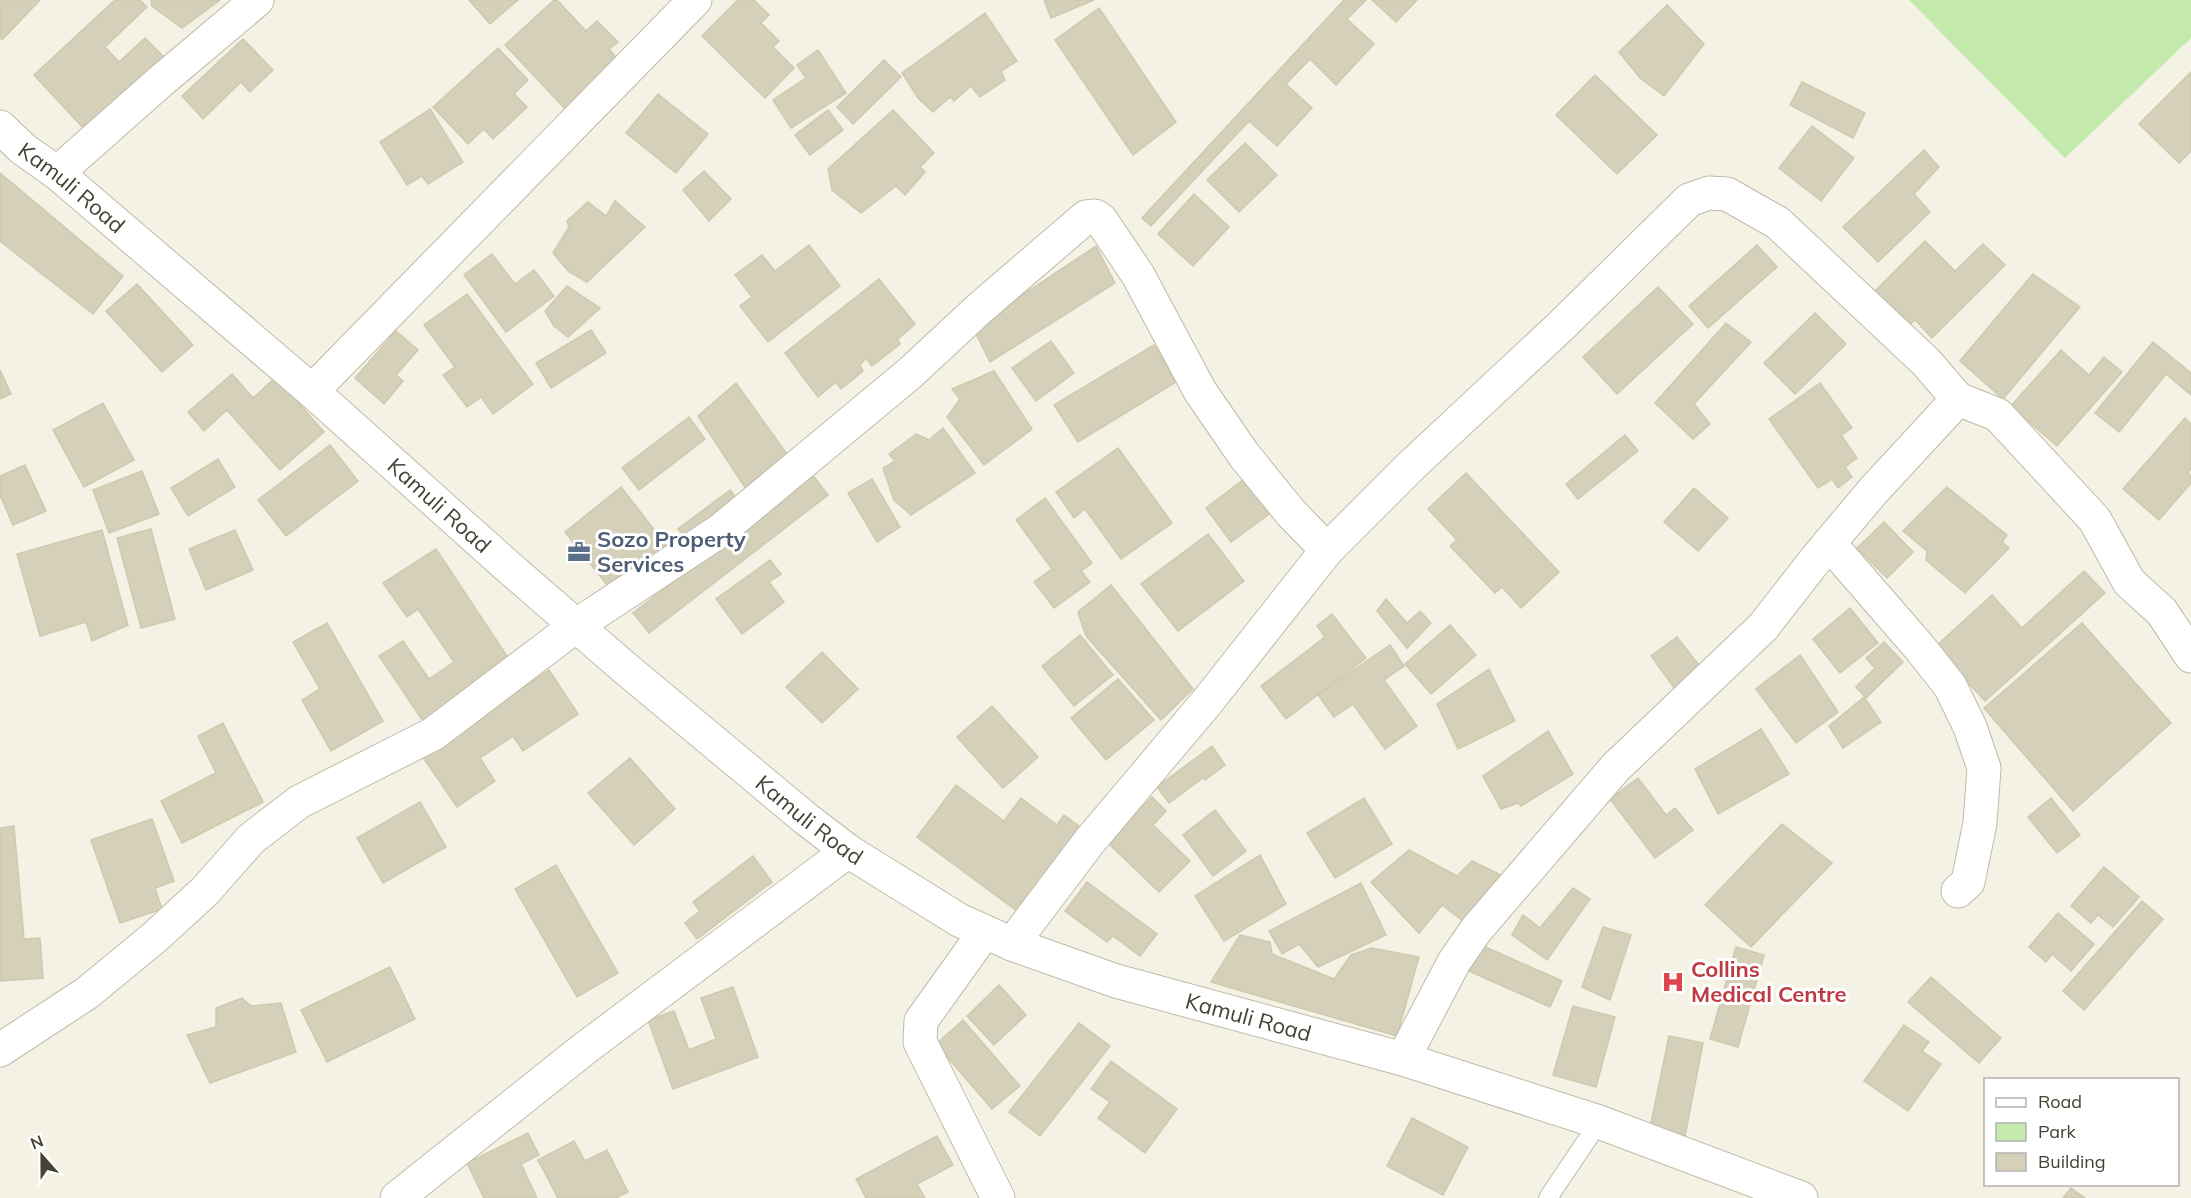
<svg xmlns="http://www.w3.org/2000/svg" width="2191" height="1198" font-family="Mulish,sans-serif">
  <rect width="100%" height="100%" fill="#f3f2e5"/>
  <!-- green -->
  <polygon fill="#c3e9ad" points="1909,0 2191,0 2191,38 2065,158"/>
  <!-- building -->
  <g fill="#d5d0ba" stroke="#d0c9ad" stroke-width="1.5">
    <polygon points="0,0 40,0 2,40 0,38"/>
    <polygon points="115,0 140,0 147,7 105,47 119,62 145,38 164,57 85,130 34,75"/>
    <polygon points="151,0 220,0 182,28 152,6"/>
    <polygon points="469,0 518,0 490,24"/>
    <polygon points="554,0 557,0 586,31 597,21 618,42 609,49 621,63 568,112 505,45"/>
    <polygon points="738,0 754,0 769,15 761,23 779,41 773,47 794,68 765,98 702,36"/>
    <polygon points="1044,0 1094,0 1051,18"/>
    <polygon points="1344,0 1366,0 1347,19 1374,44 1336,85 1310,59 1286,84 1312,108 1277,146 1249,121 1151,226 1142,218"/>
    <polygon points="1372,0 1417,0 1396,22"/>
    <polygon points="1667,5 1704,44 1664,96 1640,78 1619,52"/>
    <polygon points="1099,8 1176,122 1133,155 1055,40"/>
    <polygon points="985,13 1017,61 1001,71 1005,80 980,97 971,86 954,101 950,97 933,112 918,98 902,73"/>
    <polygon points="243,39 273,70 250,92 241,82 203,119 182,96"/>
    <polygon points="498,48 528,80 514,94 527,107 493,139 484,129 468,144 433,107"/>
    <polygon points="818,50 846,93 791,128 773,100 806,78 797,65"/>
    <polygon points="884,60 901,77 853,124 837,107"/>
    <polygon points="2191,72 2191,151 2179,163 2139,124"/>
    <polygon points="1595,75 1657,135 1617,174 1556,115"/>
    <polygon points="1802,82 1865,113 1853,138 1790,105"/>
    <polygon points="658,94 708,134 676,173 626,133"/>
    <polygon points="430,109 463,162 428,184 422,176 407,185 380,142"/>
    <polygon points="828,110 843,130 810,155 795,135"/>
    <polygon points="893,110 934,153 920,167 925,172 905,195 896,186 861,213 832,190 828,169"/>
    <polygon points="1812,126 1854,158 1821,201 1779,168"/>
    <polygon points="1245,143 1277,175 1239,212 1207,180"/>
    <polygon points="1924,150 1939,167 1914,194 1930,212 1878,262 1843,227"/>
    <polygon points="704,171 731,199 709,221 683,190"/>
    <polygon points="0,173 123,276 93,314 0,241"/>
    <polygon points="1194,194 1229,227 1193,266 1158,234"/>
    <polygon points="615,201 645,227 587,282 569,272 553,253 569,227 567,221 588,202 606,216"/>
    <polygon points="1925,241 1955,271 1983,244 2005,265 1932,338 1915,320 1908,326 1874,292"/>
    <polygon points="809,245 840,286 768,342 740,306 752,297 735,275 762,255 775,271"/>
    <polygon points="1757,245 1777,267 1708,328 1689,306"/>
    <polygon points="1096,246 1115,283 990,362 973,328"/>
    <polygon points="492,254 515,284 534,270 554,296 506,332 464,275"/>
    <polygon points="2033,274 2080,307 2003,399 1960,361"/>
    <polygon points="879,279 915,324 898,339 900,344 872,366 866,358 860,365 863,371 841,389 836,382 818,397 785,353"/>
    <polygon points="137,284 193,345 162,372 106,311"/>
    <polygon points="567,286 600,308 568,337 554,326 545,311"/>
    <polygon points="1658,287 1693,324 1617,394 1583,357"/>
    <polygon points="467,294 533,384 493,414 481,397 467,407 443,375 455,367 424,325"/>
    <polygon points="1815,313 1846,344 1795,394 1764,363"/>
    <polygon points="1726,323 1751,342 1694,404 1710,424 1693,439 1655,403"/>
    <polygon points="591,330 606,353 551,388 536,363"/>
    <polygon points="396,331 418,350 396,375 403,381 384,404 355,378"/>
    <polygon points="1051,341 1074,373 1036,401 1012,368"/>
    <polygon points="2153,342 2191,373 2191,395 2166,374 2119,432 2095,413"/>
    <polygon points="1154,345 1176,382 1078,442 1054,405"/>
    <polygon points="2061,350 2089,375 2104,357 2122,372 2057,446 2011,406"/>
    <polygon points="0,370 11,394 0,399"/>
    <polygon points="994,371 1032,429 984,465 947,417 960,399 952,389"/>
    <polygon points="232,374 253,398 276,377 324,432 280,470 227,410 204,431 188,412"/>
    <polygon points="736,383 792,461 748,492 698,416"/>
    <polygon points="1820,383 1852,428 1841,435 1857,458 1845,467 1852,477 1838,488 1832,479 1818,488 1769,419"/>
    <polygon points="103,403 134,460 84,487 53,430"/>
    <polygon points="689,417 705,439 639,490 622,468"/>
    <polygon points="2185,418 2191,424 2191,469 2188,473 2191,476 2191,483 2159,520 2123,489"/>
    <polygon points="943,428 975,473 911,515 894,500 883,468 895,461 889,454 916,434 929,440"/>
    <polygon points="1625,435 1638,451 1578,499 1566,484"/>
    <polygon points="330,445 358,481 286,536 258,500"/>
    <polygon points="1118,448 1172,523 1121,559 1085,509 1074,518 1056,492"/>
    <polygon points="218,459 235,487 188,516 171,488"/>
    <polygon points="25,465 46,511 13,525 0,495 0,476"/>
    <polygon points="142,471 159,514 109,533 93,490"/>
    <polygon points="1466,473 1559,572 1521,608 1502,587 1495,593 1450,546 1457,540 1428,509"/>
    <polygon points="812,474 828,495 649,633 633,613"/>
    <polygon points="1251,474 1277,508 1231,542 1206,508"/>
    <polygon points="872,479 900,527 877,542 848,493"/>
    <polygon points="621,487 673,554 615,595 565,532"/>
    <polygon points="1947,487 2007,535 2002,542 2009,548 1965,593 1926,560 1927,551 1903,531"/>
    <polygon points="1694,488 1728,518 1698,551 1664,522"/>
    <polygon points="730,490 742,506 690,545 678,529"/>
    <polygon points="1045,498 1092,563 1081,571 1090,582 1054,608 1034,582 1052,569 1016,520"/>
    <polygon points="1884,522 1913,552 1887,578 1857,548"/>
    <polygon points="151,529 175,619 141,628 117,538"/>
    <polygon points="102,530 128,625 92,641 86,622 40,636 17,554"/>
    <polygon points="235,530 253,570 206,590 189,549"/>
    <polygon points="1208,534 1244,581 1178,631 1141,584"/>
    <polygon points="436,549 511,662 423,721 379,656 403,641 429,679 454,662 418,609 407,617 383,583"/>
    <polygon points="770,560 781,574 769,582 784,602 742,634 716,599"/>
    <polygon points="2084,571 2105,593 1985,701 1935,647 1992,595 2022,628"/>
    <polygon points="1111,585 1193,689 1161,720 1086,636 1078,612"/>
    <polygon points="1386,599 1407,623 1420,611 1431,623 1407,648 1377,611"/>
    <polygon points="1850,608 1878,643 1840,673 1813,639"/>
    <polygon points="1332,614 1366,658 1286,719 1261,686 1325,637 1317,626"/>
    <polygon points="327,623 383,721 331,751 302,700 320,689 293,642"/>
    <polygon points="2082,623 2171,723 2073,811 1984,708"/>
    <polygon points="1450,625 1476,655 1431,694 1405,664"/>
    <polygon points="1080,635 1113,675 1074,706 1042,666"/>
    <polygon points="1677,637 1705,673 1678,693 1651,656"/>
    <polygon points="1884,642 1903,662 1866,698 1856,687 1875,668 1866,658"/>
    <polygon points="1390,645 1404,666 1384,680 1417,726 1385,749 1353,704 1334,717 1318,695"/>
    <polygon points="822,652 858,689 822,723 786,687"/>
    <polygon points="1800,655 1838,712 1796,743 1756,689"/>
    <polygon points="1489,669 1515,721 1458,749 1437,704"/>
    <polygon points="549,670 578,714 523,751 513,736 480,758 495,781 457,807 422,756"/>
    <polygon points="1118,679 1154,720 1106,760 1071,718"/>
    <polygon points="1864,697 1881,722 1843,748 1829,726"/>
    <polygon points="992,706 1038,757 1003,788 957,737"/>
    <polygon points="223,723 263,802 182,843 161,801 216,773 198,736"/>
    <polygon points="1761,729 1789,774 1718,814 1695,769"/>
    <polygon points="1548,731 1573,774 1521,806 1518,803 1501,809 1483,776"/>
    <polygon points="1212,746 1225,765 1205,780 1203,778 1169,803 1157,787"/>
    <polygon points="630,758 675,809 634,845 588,793"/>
    <polygon points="1638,778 1666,815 1675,808 1693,830 1655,858 1610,799"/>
    <polygon points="956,785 1004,821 1021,798 1057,825 1064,815 1084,830 1021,914 917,837"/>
    <polygon points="1152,797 1166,811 1153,825 1190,861 1159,892 1107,842"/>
    <polygon points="1364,798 1392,844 1335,878 1307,833"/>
    <polygon points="2051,798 2080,835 2057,853 2028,817"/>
    <polygon points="420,802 446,847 383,883 357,838"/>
    <polygon points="1215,810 1246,851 1213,876 1183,835"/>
    <polygon points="152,819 174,881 155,888 162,909 120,923 91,840"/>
    <polygon points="1782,824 1832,863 1751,947 1705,905"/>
    <polygon points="14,826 24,939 40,938 43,978 0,981 0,828"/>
    <polygon points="1409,850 1457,876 1472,861 1513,881 1471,927 1442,905 1419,933 1371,882"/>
    <polygon points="1260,855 1286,904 1224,941 1195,896"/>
    <polygon points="753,856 772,882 697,939 685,923 700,911 693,902"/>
    <polygon points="556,865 618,973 577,997 515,889"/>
    <polygon points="2104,867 2139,897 2113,927 2098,915 2091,923 2071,906"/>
    <polygon points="1087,882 1157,934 1140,956 1113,936 1107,942 1065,911"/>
    <polygon points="1361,883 1386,935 1318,967 1299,944 1282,954 1269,931"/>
    <polygon points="1573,888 1590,899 1547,960 1512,935 1523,915 1540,928"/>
    <polygon points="2142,901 2163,919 2084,1010 2063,991"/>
    <polygon points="2058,913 2094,944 2071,971 2052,954 2046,962 2029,947"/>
    <polygon points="1603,927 1631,935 1610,1000 1582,987"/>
    <polygon points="1240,935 1270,942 1272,954 1334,979 1351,955 1372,948 1419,957 1397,1036 1211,982"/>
    <polygon points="1481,945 1562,981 1550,1007 1469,971"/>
    <polygon points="1736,947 1764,955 1738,1047 1710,1039"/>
    <polygon points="390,967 415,1019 327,1062 301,1010"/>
    <polygon points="1931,977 2001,1038 1979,1063 1908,1002"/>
    <polygon points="999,985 1026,1015 994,1045 967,1016"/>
    <polygon points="733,987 758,1057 673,1089 648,1020 674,1011 689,1050 716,1039 701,998"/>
    <polygon points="242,998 251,1006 281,1003 296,1052 210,1083 187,1035 216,1027 216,1008"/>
    <polygon points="1573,1006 1615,1017 1596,1087 1553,1075"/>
    <polygon points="963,1020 1020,1086 992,1109 936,1044"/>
    <polygon points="1079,1023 1110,1046 1040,1136 1009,1112"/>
    <polygon points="1904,1025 1929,1042 1922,1051 1941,1064 1908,1111 1864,1081"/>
    <polygon points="1669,1036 1703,1043 1685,1136 1650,1128"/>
    <polygon points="1111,1061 1177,1109 1145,1153 1098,1118 1110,1102 1091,1089"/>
    <polygon points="1412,1118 1468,1147 1443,1195 1387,1166"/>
    <polygon points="528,1133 539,1155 521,1164 537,1198 484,1198 467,1163"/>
    <polygon points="937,1136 953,1165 917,1184 925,1198 866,1198 856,1179"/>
    <polygon points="574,1141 585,1161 607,1150 628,1192 616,1198 558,1198 538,1160"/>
    <polygon points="2071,1188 2085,1198 2063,1198"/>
  </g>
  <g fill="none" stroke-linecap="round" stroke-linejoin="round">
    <!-- service casing -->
    <g stroke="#bfbba8" stroke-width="20">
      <polyline id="service" points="1548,1198 1599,1122"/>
    </g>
    <!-- minor casing -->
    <g stroke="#bfbba8" stroke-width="35">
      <g id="minor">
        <polyline points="57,173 161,81 257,0"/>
        <polyline points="312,391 695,0"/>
        <polyline points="1829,543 1920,648 1950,686 1970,727 1984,768 1980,823 1968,882 1958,891"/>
        <polyline points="984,933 921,1021 920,1042 998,1198"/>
        <polyline points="1012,944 1089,842 1207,702 1327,550 1411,466 1562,325 1689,200 1709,193 1727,194 1778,223 1926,362 1958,399"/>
        <polyline points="0,1050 87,993 155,937 205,891 251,839 299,802 433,734 577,625 721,530 909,374 980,308 1086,217 1095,216 1101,220 1138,275 1200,391 1244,455 1291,513 1327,550"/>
        <polyline points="1403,1059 1454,962 1476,930 1615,768 1763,627 1816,559 1873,491 1958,399 1998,415 2095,520 2129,582 2162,612 2191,656"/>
        <polyline points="397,1198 584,1049 848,851"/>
      </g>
    </g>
    <!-- tertiary casing -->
    <g stroke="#bfbba8" stroke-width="35">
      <g id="tertiary">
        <path id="s1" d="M0,127L23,149L57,173L312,391L505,564L625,668L805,818L848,851L959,920L1012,944L1116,981L1403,1059L1599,1122L1801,1198"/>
      </g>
    </g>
    <!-- service -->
    <use href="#service" stroke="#fff" stroke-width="18"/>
    <!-- minor -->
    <use href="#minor" stroke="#fff" stroke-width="33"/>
    <!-- tertiary -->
    <use href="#tertiary" stroke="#fff" stroke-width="33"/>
  </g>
  <!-- icons -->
  <defs>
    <g id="office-bare" transform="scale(1.8)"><path d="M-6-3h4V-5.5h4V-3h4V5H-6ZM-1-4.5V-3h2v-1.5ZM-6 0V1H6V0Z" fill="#5c6f8a" stroke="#fff" stroke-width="2.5" paint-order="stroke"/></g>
    <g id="hospital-bare" transform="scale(1.8)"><path d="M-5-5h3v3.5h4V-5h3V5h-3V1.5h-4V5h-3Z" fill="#e0444e" stroke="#fff" stroke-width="2.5" paint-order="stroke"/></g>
  </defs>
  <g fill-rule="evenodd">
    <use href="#office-bare" x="579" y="552"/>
    <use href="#hospital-bare" x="1673" y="982"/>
  </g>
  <g text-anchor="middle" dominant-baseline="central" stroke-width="6" stroke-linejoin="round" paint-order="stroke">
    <!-- street labels -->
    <g font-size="22" fill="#464235" stroke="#fff">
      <text stroke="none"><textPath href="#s1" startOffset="94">Kamuli Road</textPath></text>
      <text stroke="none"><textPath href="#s1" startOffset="580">Kamuli Road</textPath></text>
      <text stroke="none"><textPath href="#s1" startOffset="1066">Kamuli Road</textPath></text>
      <text stroke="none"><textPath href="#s1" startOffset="1552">Kamuli Road</textPath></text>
    </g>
    <!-- service labels -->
    <g font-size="22" font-weight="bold" fill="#4e5e75" stroke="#fff" text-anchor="start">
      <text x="597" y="539">Sozo Property<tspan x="597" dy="25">Services</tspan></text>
    </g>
    <!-- health labels -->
    <g font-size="22" font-weight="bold" fill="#be3a42" stroke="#fff" text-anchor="start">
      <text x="1691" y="969">Collins<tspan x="1691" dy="25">Medical Centre</tspan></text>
    </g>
  </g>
  <!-- legend -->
  <rect x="1984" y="1078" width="195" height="108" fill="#ffffff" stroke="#b5b3ae" stroke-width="1.5"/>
  <rect x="1996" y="1098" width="30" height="9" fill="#ffffff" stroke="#b5b3ae" stroke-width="1.5"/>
  <text x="2038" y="1108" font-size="18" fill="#464235">Road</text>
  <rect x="1996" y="1123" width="30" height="18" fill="#c3e9ad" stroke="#b5b3ae" stroke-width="1.5"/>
  <text x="2038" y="1138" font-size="18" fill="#464235">Park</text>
  <rect x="1996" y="1153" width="30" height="18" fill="#d5d0ba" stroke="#b5b3ae" stroke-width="1.5"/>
  <text x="2038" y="1168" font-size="18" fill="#464235">Building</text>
  <!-- north arrow -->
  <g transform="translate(42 1156) rotate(339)" stroke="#ffffff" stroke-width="4.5" paint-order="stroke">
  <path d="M0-4.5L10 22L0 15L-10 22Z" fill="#464235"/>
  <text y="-9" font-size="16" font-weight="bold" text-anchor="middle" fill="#464235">N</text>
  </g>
</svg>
